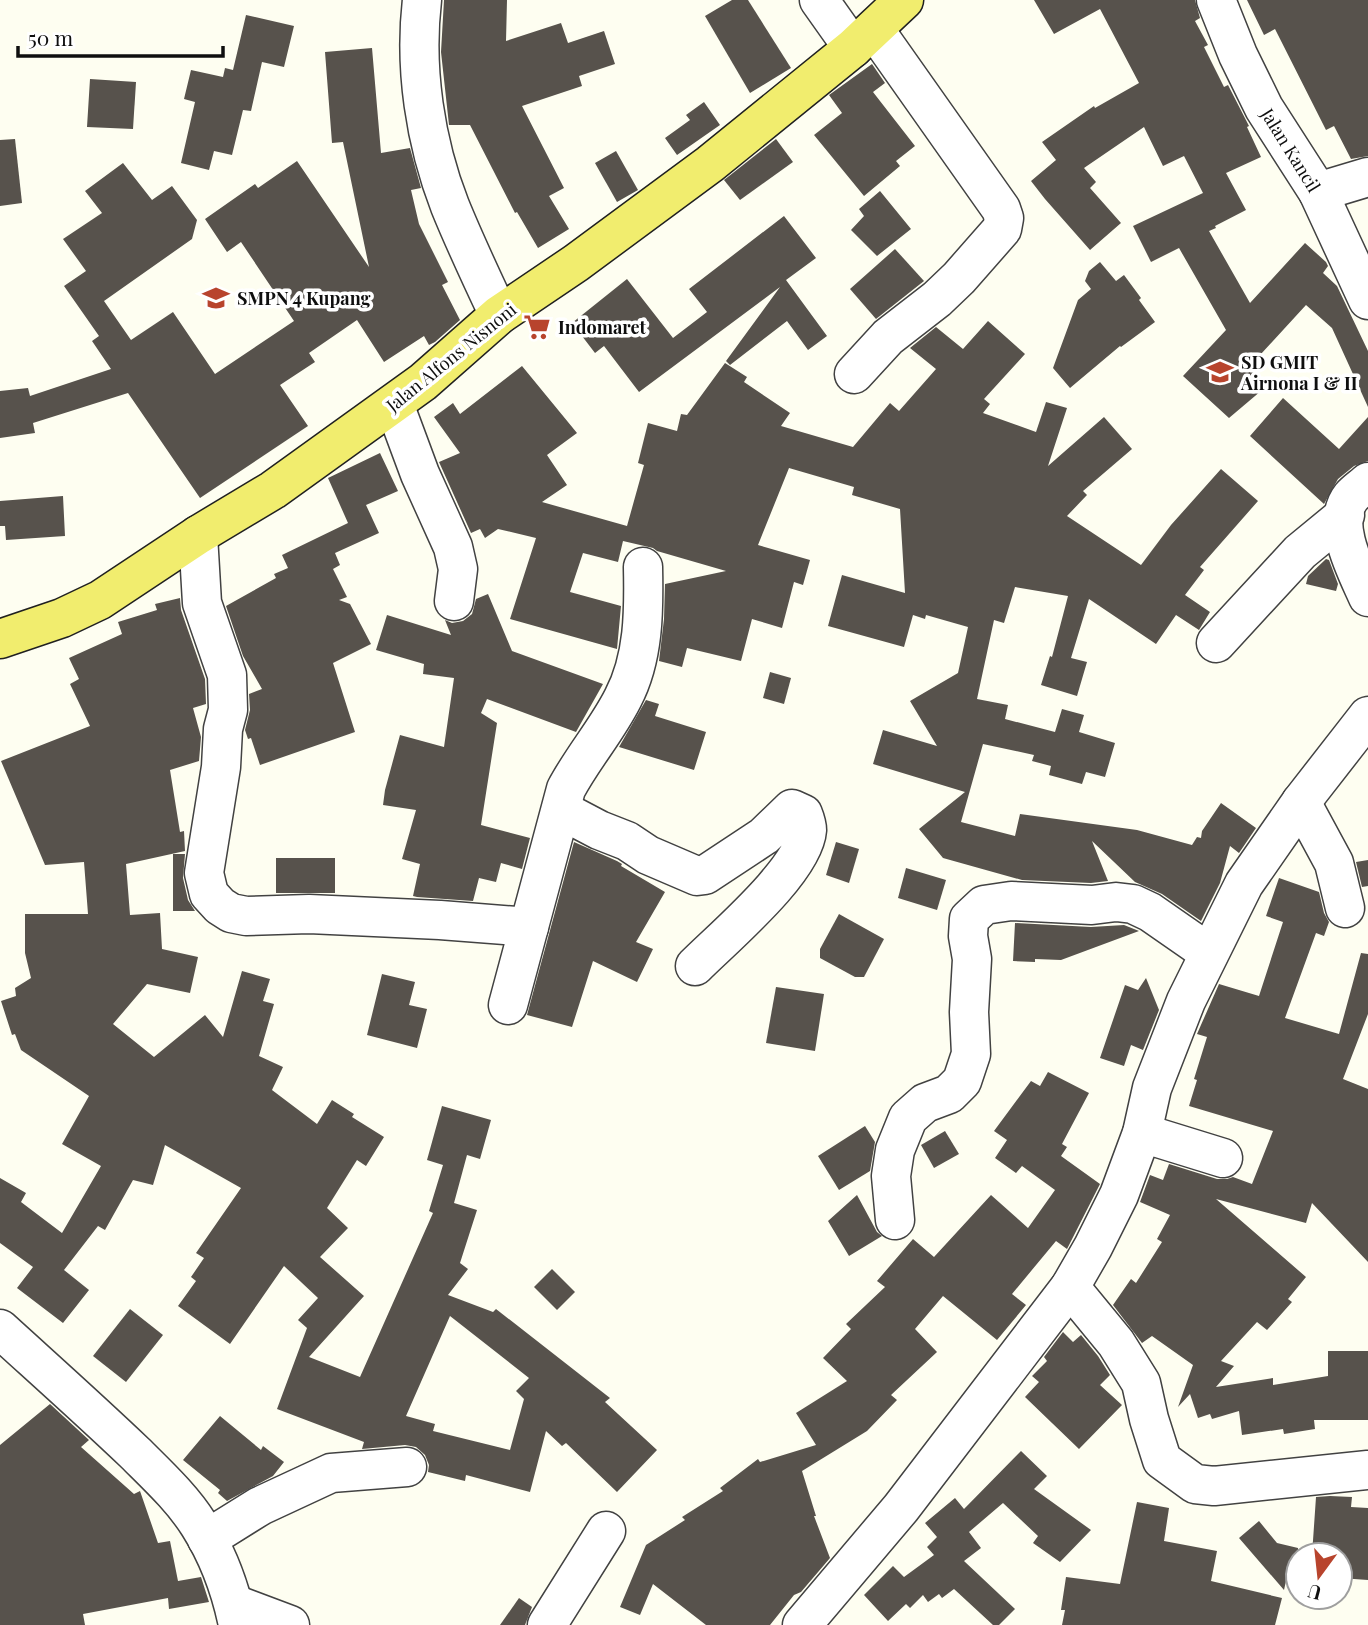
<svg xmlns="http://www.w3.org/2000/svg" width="1368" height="1625" font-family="'Playfair Display',serif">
  <rect width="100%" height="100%" fill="#fefef1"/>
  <!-- building -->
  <g fill="#57524c" fill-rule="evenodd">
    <polygon points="444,0 507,0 506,41 561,23 568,43 604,31 615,64 579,76 582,86 522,106 564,188 549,196 569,229 538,248 517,212 515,213 470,125 449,125 441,52"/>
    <polygon points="732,0 748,0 791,68 750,93 705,16"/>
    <polygon points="1034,0 1195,0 1200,18 1195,21 1208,45 1204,47 1224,87 1228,85 1249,126 1247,127 1261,157 1226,173 1246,210 1215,226 1216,228 1209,231 1250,303 1305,243 1326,262 1328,266 1323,273 1337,286 1368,351 1368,407 1332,328 1306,305 1249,367 1268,385 1229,418 1183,376 1226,330 1179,248 1151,262 1133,226 1203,193 1184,156 1163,166 1144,127 1084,168 1096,182 1090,188 1121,223 1090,250 1045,199 1031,181 1056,160 1042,142 1094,106 1095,108 1139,83 1100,9 1054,34"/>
    <polygon points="1247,0 1368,0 1368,156 1351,159 1334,126 1326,130 1275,29 1264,35"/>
    <polygon points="246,15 294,26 284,67 262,62 251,111 243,110 232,155 214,151 209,170 181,163 195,102 184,99 191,70 223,77 225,68 233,70"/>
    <polygon points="372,48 381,153 410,148 421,188 411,190 419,224 448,282 442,285 460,320 435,342 429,345 424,336 384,362 357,320 309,353 315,362 280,385 308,426 200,498 128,393 33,423 35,433 0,438 0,391 28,388 30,396 111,369 92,341 99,336 64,286 86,271 63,239 102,213 85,191 123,163 152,200 172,186 197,220 192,239 104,301 131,340 173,312 215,374 294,321 241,242 227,252 205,219 255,184 258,188 297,161 369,267 343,142 332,143 325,52"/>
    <polygon points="872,64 885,83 873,92 915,146 896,161 900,166 864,196 814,135 842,113 829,95"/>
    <polygon points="90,79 136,82 133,129 87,127"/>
    <polygon points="704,102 720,125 677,155 665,138 690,120 686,115"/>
    <polygon points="15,139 22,203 0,206 0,140"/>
    <polygon points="776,139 793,162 740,200 724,180"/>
    <polygon points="616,151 638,190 617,202 595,163"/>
    <polygon points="880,191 911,229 877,256 851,230 864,216 859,209"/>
    <polygon points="784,216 816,258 786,280 827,336 808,350 787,321 730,365 726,361 780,287 639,392 604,346 595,353 572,323 627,279 673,338 707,312 689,289"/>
    <polygon points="895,249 924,281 876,319 850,289"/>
    <polygon points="1100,262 1116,281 1124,275 1141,298 1139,300 1155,322 1121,347 1120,346 1070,388 1053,368 1078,300 1091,289 1085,281 1089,271"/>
    <polygon points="988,321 1025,354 984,399 990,404 983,413 1036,432 1046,402 1067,408 1048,466 1104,417 1132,449 1083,491 1087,495 1067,516 1141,565 1171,525 1221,469 1258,501 1200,567 1204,570 1185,595 1210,612 1199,630 1176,615 1156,644 1089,599 1071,658 1087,662 1077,696 1041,685 1050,656 1052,657 1068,596 1015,587 1004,623 994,620 977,699 1008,705 1005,719 1055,732 1062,709 1084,715 1079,732 1115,743 1105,777 1086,772 1082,784 1049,775 1051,766 1032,761 1034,755 983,744 961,822 1015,836 1020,814 1137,830 1192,845 1197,837 1201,838 1202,831 1221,803 1256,828 1239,853 1230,846 1220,883 1201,921 1162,894 1135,882 1092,841 1108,881 1091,883 1022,880 943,858 919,829 965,792 873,764 883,730 937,746 910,701 958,673 968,627 926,615 925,619 913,615 904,647 828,626 842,575 905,593 900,509 852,495 854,487 789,468 758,545 810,560 803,585 794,582 782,628 752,619 741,661 687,648 682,667 659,661 664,619 665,584 726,571 657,551 653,548 623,541 618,562 583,553 570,592 621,606 617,649 510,619 536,538 498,529 485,538 480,529 471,533 439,462 460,453 434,417 453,403 460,414 522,366 577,433 547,455 567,485 542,502 627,526 644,465 638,463 648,423 677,431 681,414 687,415 725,363 747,377 744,382 790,413 781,426 853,447 890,403 899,411 936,369 910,348 936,327 963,349"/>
    <polygon points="1283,398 1339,449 1368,417 1368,461 1354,466 1338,479 1324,504 1250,436"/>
    <polygon points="380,453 398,491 366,505 379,533 335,553 340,565 333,569 347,597 339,600 350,604 371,644 333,663 355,732 260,765 251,738 248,739 245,730 250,710 249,694 262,689 243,656 226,606 276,578 274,574 288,568 282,555 348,523 328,478"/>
    <polygon points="63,496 65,536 6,540 5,526 0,526 0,501"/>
    <polygon points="1326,559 1329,560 1338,584 1336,591 1306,584 1308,576"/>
    <polygon points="488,594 512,651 603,684 576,732 487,699 481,713 497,723 481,825 530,838 522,869 501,863 496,882 479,878 473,901 417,897 413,896 420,864 402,859 416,810 383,805 385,790 400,735 444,747 454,678 423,674 424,664 376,650 387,615 451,635 445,620 452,623 463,621 472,614 476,599"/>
    <path d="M180,598L181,610L205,679L206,704L193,708L201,737L199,761L170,770L180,832L184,831L185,851L126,864L130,915L160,913L162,949L198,957L190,993L147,984L113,1024L154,1057L205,1015L223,1037L242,971L270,979L263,1001L274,1004L259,1056L283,1067L272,1090L317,1124L332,1100L354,1114L352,1117L384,1137L366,1166L357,1160L327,1208L348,1228L320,1257L364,1296L309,1357L360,1377L433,1213L429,1211L443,1165L427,1160L442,1106L491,1120L480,1159L467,1155L454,1203L477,1210L460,1263L468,1269L448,1295L493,1312L496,1309L610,1398L605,1402L657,1450L617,1492L566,1443L562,1446L546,1431L530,1492L466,1475L465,1481L428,1472L429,1465L425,1455L416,1447L405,1445L362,1449L364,1442L277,1409L307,1328L298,1320L318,1298L284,1266L230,1344L178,1306L196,1281L191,1277L204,1258L196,1253L241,1188L165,1145L153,1185L133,1180L105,1230L98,1226L64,1270L89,1290L63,1323L17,1288L33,1267L0,1243V1178L26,1193L21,1202L62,1233L101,1166L62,1144L89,1096L21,1050L15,1034L12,1035L1,1001L16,996L15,988L31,978L25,953V914H88L84,862L45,865L1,761L90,726L70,684L79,679L69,658L122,634L118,622L157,610L155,604ZM450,1316L529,1378L516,1391L524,1399L510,1450L433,1431L435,1424L406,1416Z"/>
    <polygon points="770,672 791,678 784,704 763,698"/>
    <polygon points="646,700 659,704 655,716 706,732 694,770 619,747"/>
    <polygon points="574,842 617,861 622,864 621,866 665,892 636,942 653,949 637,982 593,961 572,1027 527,1015"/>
    <polygon points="836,842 859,849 849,883 826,875"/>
    <polygon points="173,854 185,854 183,878 188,900 195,911 173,911"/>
    <rect x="276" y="858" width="59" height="35"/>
    <polygon points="1368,860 1368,886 1362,887 1356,862"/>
    <polygon points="906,868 946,880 937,910 898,898"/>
    <polygon points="1279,878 1319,892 1324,913 1329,922 1324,936 1316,933 1285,1018 1339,1034 1361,953 1368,954 1368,1014 1343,1079 1368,1089 1368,1262 1312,1203 1306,1223 1216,1199 1306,1277 1288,1299 1292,1302 1267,1330 1257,1322 1221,1361 1234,1366 1216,1387 1273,1378 1273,1385 1328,1376 1328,1351 1368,1351 1368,1420 1314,1420 1315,1429 1284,1434 1283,1429 1242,1435 1239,1411 1212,1419 1210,1414 1198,1418 1190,1394 1178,1407 1193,1365 1152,1336 1142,1343 1113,1305 1131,1279 1136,1283 1162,1242 1157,1239 1170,1215 1140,1202 1150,1175 1163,1180 1169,1164 1217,1179 1227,1179 1233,1177 1252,1184 1273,1131 1189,1106 1197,1080 1194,1079 1207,1037 1197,1034 1219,984 1259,996 1283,922 1266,916"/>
    <polygon points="839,914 884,939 864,977 855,977 820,958 820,949"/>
    <polygon points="1015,923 1091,927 1124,925 1139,931 1061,960 1035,959 1035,962 1013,961"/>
    <polygon points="382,974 415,982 409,1005 427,1009 417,1048 367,1035"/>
    <polygon points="1146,978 1159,1010 1143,1050 1131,1045 1124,1066 1100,1058 1125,985 1138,990"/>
    <polygon points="776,987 824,994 815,1051 766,1043"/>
    <polygon points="1048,1072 1089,1093 1062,1144 1067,1147 1061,1156 1100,1184 1099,1186 1067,1249 1056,1241 1012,1294 1026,1305 997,1340 943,1296 915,1329 937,1352 891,1395 897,1400 867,1431 802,1471 816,1516 814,1516 830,1558 801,1592 794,1595 770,1625 706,1625 653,1584 640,1615 620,1607 646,1545 685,1520 682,1517 723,1491 720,1488 758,1459 760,1462 816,1445 796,1413 847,1381 823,1358 851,1329 846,1324 885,1287 877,1281 913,1239 934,1257 991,1195 1028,1228 1055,1190 1022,1166 1016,1173 995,1158 1007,1140 994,1131 1031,1081 1040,1086"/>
    <polygon points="865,1126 875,1142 870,1171 839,1190 818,1156"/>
    <polygon points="945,1131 959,1154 934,1168 921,1145"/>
    <polygon points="857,1195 877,1232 882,1236 849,1256 828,1221"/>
    <polygon points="552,1269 575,1292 557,1310 534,1287"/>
    <polygon points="130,1309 163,1335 126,1382 93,1356"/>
    <polygon points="1063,1332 1073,1342 1081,1335 1098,1356 1110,1375 1100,1385 1122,1405 1079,1449 1025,1397 1039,1382 1032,1376 1047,1361 1044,1357"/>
    <polygon points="50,1404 89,1440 81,1447 134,1494 140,1491 158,1543 170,1541 178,1581 201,1577 209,1602 169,1609 168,1598 83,1614 85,1625 0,1625 0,1445"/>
    <polygon points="220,1416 261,1450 263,1446 284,1462 273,1476 227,1501 218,1493 220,1490 183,1460"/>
    <polygon points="1021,1451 1047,1476 1034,1489 1091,1530 1060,1562 1033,1543 1038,1536 1003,1503 969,1532 981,1548 964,1561 1015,1609 999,1625 993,1625 954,1589 942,1598 939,1594 928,1602 923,1595 910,1608 906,1604 888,1621 864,1595 893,1566 904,1577 934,1555 927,1547 937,1537 925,1523 955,1498 964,1509"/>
    <polygon points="1330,1496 1352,1497 1351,1507 1368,1508 1368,1580 1340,1578 1340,1555 1312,1555 1316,1497"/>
    <polygon points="1137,1502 1169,1508 1164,1541 1217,1551 1211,1581 1282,1598 1275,1625 1062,1625 1065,1610 1061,1610 1066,1577 1120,1584"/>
    <polygon points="1259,1521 1277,1543 1298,1548 1298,1574 1288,1572 1284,1590 1239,1538"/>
    <polygon points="519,1598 532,1607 525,1625 500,1625"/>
  </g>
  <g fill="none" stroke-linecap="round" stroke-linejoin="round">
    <!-- minor casing -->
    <g stroke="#424242" stroke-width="41">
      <g id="minor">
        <path d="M422,0C414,68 425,142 450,206C465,243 482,279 499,315"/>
        <polyline points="819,0 853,48"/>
        <polyline points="1216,0 1238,55 1264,108 1318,192 1368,300"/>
        <polyline points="1318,192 1368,177"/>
        <polyline points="854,374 888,337 937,299 959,278 1002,229 1004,218 1001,209 874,29"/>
        <polyline points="394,404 420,474 453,547 458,569 454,601"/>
        <path d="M1368,482C1363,487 1356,491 1351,497C1330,523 1357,572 1368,597"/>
        <polyline points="198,535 202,603 227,675 228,710 223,729 221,767 204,873 209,894 220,906 231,913 246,916 309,914 440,920 529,927"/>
        <polyline points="1216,643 1300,552 1345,515"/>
        <polyline points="1301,802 1334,863 1345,908"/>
        <path d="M561,810L599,830L627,841L648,855L697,876L705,875L764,836L792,809L803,814C805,819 807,825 807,830C804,870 724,937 695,966"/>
        <path d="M508,1005L566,789C583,757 607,730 623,698C644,658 644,611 643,567"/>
        <polyline points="1142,1133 1223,1158"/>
        <polyline points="895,1220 891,1176 895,1150 908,1118 925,1103 949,1094 962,1081 971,1054 969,1012 972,959 968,936 969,919 984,905 1011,901 1092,905 1116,902 1133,904 1150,912 1209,953"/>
        <polyline points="1070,1287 1116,1343 1141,1383 1149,1419 1162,1460 1195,1484 1214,1486 1368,1470"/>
        <path d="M0,1329C45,1370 91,1411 135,1453C158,1476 182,1498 199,1525C218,1555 231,1591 238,1625"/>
        <polyline points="207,1539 260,1506 331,1473 407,1467"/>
        <polyline points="234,1604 290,1625"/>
        <polyline points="547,1625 606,1531"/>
        <polyline points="802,1625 901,1508 1070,1287 1093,1247 1119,1195 1142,1133 1152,1088 1186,1001 1244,884 1301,802 1368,716"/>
      </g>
    </g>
    <!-- major casing -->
    <g stroke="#202020" stroke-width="41">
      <polyline id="major" points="0,639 62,618 100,600 198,535 273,490 423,382 499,315 576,263 710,164 853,48 904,0"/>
    </g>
    <!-- minor -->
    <use href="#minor" stroke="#fff" stroke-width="38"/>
    <!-- major -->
    <use href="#major" stroke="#f1ed6e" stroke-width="38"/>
  </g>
  <!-- icons -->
  <defs>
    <g id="school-bare" transform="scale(2.1)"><path d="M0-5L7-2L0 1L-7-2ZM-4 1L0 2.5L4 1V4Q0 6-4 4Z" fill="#b8442d" stroke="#fff" stroke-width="2.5" paint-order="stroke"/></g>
    <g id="supermarket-bare" transform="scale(2.1)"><path d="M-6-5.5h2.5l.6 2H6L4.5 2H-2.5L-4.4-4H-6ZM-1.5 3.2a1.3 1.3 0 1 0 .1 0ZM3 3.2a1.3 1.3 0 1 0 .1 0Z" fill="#b8442d" stroke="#fff" stroke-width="2.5" paint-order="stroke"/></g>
  </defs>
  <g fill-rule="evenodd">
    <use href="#school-bare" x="216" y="298"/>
    <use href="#supermarket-bare" x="537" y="327"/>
    <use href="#school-bare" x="1220" y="372"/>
  </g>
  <g text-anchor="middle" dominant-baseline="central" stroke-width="7" stroke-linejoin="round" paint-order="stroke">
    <!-- street labels -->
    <g font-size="18" fill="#0f0f0f" stroke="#fff">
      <text transform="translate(1291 150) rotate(58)">Jalan Kancil</text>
      <text transform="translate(451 357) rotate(-39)">Jalan Alfons Nisnoni</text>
    </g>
    <!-- poi labels -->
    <g font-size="18" font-weight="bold" fill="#0f0f0f" stroke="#fff" text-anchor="start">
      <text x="237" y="298">SMPN 4 Kupang</text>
      <text x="558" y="327">Indomaret</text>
      <text x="1241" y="362">SD GMIT<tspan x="1241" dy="21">Airnona I &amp; II</tspan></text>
    </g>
  </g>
  <!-- north arrow -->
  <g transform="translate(1319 1576) rotate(195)"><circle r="33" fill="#ffffff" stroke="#9f9f9f" stroke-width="2"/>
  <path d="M0-5L12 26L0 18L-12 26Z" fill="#b8442d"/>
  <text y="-10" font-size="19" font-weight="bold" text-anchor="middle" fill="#0f0f0f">U</text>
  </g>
  <!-- scale -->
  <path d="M18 46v10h205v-10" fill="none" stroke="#0f0f0f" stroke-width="3.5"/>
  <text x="28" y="46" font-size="21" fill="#0f0f0f" stroke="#ffffff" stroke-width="5" paint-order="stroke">50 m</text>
</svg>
